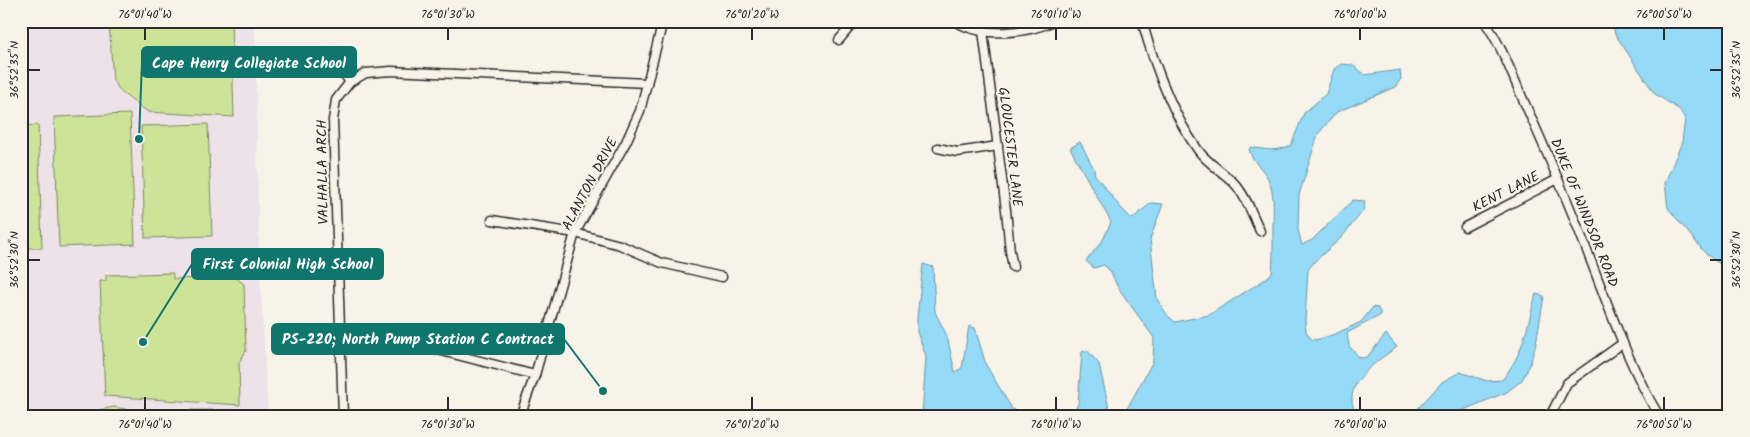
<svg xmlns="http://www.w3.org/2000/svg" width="1750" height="437" font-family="Kalam,sans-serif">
  <rect width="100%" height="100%" fill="#f7f3e8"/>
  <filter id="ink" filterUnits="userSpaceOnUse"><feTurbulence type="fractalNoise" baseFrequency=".02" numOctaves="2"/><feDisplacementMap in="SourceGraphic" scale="10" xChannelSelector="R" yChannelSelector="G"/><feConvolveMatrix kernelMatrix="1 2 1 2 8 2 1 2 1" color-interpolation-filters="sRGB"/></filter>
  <g filter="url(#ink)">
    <!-- built -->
    <polygon fill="#ede2e8" points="21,21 255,21 259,256 268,416 21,416"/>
    <!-- green -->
    <g fill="#cde398" stroke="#7c8762">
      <polygon points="109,21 231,21 234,117 148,112 134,102 121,92 113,81"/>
      <polygon points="130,114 135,244 59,247 54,117"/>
      <polygon points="208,124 212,236 145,238 141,126"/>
      <polygon points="38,125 42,248 21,248 21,126"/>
      <polygon points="173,273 173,279 235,277 244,284 246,351 239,362 240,405 105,396 100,281 106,281 106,275"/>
      <polygon points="114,407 130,410 142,416 89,416 99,410"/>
      <rect x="190" y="410" width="60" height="6"/>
    </g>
    <!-- water -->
    <g fill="#95daf7" stroke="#6b94a5">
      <polygon points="1612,21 1729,21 1729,271 1705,253 1668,208 1665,183 1682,142 1685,119 1680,110 1655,94 1615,34"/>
      <path d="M1341,64L1353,65L1365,75L1400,70L1401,79L1395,87L1337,112L1318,134L1299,195L1298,230L1302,245L1312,240L1353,200L1365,201L1363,211L1341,238L1314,262L1308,270L1305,321L1306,331L1311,339L1316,340L1335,334L1361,322L1373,307L1378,308L1381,315L1347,333L1349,346L1360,358L1367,357L1386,334L1397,347C1376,362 1337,386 1358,416H1123L1153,361L1154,338L1117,286L1111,272L1104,265L1094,268L1086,261L1103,240L1111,222L1070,148L1080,142L1094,169L1095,175L1121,208L1132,219L1151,203L1163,204L1150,239L1157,299L1168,316L1175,322L1209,315L1264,280L1272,273C1273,261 1273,250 1273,238C1272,220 1276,202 1270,184C1266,169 1252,164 1249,149L1251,147C1266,150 1277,152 1291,145L1304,113L1326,94L1334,69Z"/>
      <polygon points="923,264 933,267 935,312 947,336 955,372 962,368 969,326 975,328 986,365 1012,409 1023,416 922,416 926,356 917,332 917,318"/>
      <path d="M1536,294L1544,296L1536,344L1530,364L1522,380L1507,392L1449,416H1411L1442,382L1460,372L1487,381L1502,380C1524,353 1527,326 1536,294Z"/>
      <polygon points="1087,350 1099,364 1110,413 1112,416 1071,416 1078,404 1082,352"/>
    </g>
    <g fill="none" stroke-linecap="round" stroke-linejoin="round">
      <!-- street casing -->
      <g stroke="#2b2b2b" stroke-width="11">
        <g id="street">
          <path d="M955,21C982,38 1026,34 1054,21"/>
          <path d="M1142,21C1154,64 1172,114 1198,150C1208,164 1224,172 1235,184C1246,196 1253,216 1260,231"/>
          <path d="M1484,21C1501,43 1514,80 1526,106C1548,155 1570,206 1589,256C1610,310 1629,366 1659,416"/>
          <polyline points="983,31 1006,210 1010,251 1013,267"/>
          <polyline points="839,40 855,21"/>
          <polyline points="328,53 350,82"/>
          <polyline points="938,148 957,152 998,146"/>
          <polyline points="492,220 575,233 620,245 662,263 722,277"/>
          <polyline points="1465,227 1558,179"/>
          <polyline points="341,343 390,342 422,346 535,375"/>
          <polyline points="343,416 333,120 336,100 350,82 366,73 391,71 647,83"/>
          <polyline points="520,416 535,375 575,233 626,142 640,111 663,21"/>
          <polyline points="1550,416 1567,383 1623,343"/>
        </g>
      </g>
      <!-- street -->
      <use href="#street" stroke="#f7f3e8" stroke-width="8"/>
    </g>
  </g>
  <!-- ticks -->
  <path fill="none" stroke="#2b2b2b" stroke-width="2" d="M145,28V40M448,28V40M752,28V40M1056,28V40M1360,28V40M1664,28V40M28,70H40M1710,70H1722M28,260H40M1710,260H1722M145,397V410M448,397V410M752,397V410M1056,397V410M1360,397V410M1664,397V410"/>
  <g text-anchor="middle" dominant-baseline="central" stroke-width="4.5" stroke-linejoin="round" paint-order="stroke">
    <!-- street labels -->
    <g font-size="14" fill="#2b2b2b" stroke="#f7f3e8">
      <text transform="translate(1010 147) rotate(83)">GLOUCESTER LANE</text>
      <text transform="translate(323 172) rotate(-91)">VALHALLA ARCH</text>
      <text transform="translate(590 184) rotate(-62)">ALANTON DRIVE</text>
      <text transform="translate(1506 192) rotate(-27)">KENT LANE</text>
      <text transform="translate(1584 213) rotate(68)">DUKE OF WINDSOR ROAD</text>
    </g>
  </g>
  <!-- callouts -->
  <path fill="none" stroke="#0f766e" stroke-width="2" d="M139 139L142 62M143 342L192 264M603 391L564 339"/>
  <g fill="#0f766e" stroke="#f7f3e8" stroke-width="2">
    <circle cx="139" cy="139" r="5"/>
    <circle cx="143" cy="342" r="5"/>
    <circle cx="603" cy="391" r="5"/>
  </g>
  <g fill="#0f766e" stroke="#0f766e" stroke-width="2">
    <rect x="142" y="47" width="214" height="30" rx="5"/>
    <rect x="192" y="249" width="191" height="30" rx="5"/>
    <rect x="272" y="324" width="292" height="30" rx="5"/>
  </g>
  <g font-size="15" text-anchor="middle" font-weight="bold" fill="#fff">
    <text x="249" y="68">Cape Henry Collegiate School</text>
    <text x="288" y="269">First Colonial High School</text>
    <text x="418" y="344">PS-220; North Pump Station C Contract</text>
  </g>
  <!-- margin -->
  <rect width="1750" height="437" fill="none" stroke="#f7f3e8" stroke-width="55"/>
  <rect x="28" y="28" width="1694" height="382" fill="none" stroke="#2b2b2b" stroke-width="2"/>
  <g font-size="12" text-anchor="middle" fill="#2b2b2b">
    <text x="145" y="18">76°01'40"W</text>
    <text x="448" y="18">76°01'30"W</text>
    <text x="752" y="18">76°01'20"W</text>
    <text x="1056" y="18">76°01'10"W</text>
    <text x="1360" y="18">76°01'00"W</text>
    <text x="1664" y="18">76°00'50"W</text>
    <text transform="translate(14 70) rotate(-90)" y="4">36°52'35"N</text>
    <text transform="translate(1736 70) rotate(-90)" y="4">36°52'35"N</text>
    <text transform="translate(14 260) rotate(-90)" y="4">36°52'30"N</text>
    <text transform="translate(1736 260) rotate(-90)" y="4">36°52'30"N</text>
    <text x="145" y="428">76°01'40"W</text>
    <text x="448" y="428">76°01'30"W</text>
    <text x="752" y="428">76°01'20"W</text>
    <text x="1056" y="428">76°01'10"W</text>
    <text x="1360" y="428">76°01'00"W</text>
    <text x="1664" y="428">76°00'50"W</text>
  </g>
</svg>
